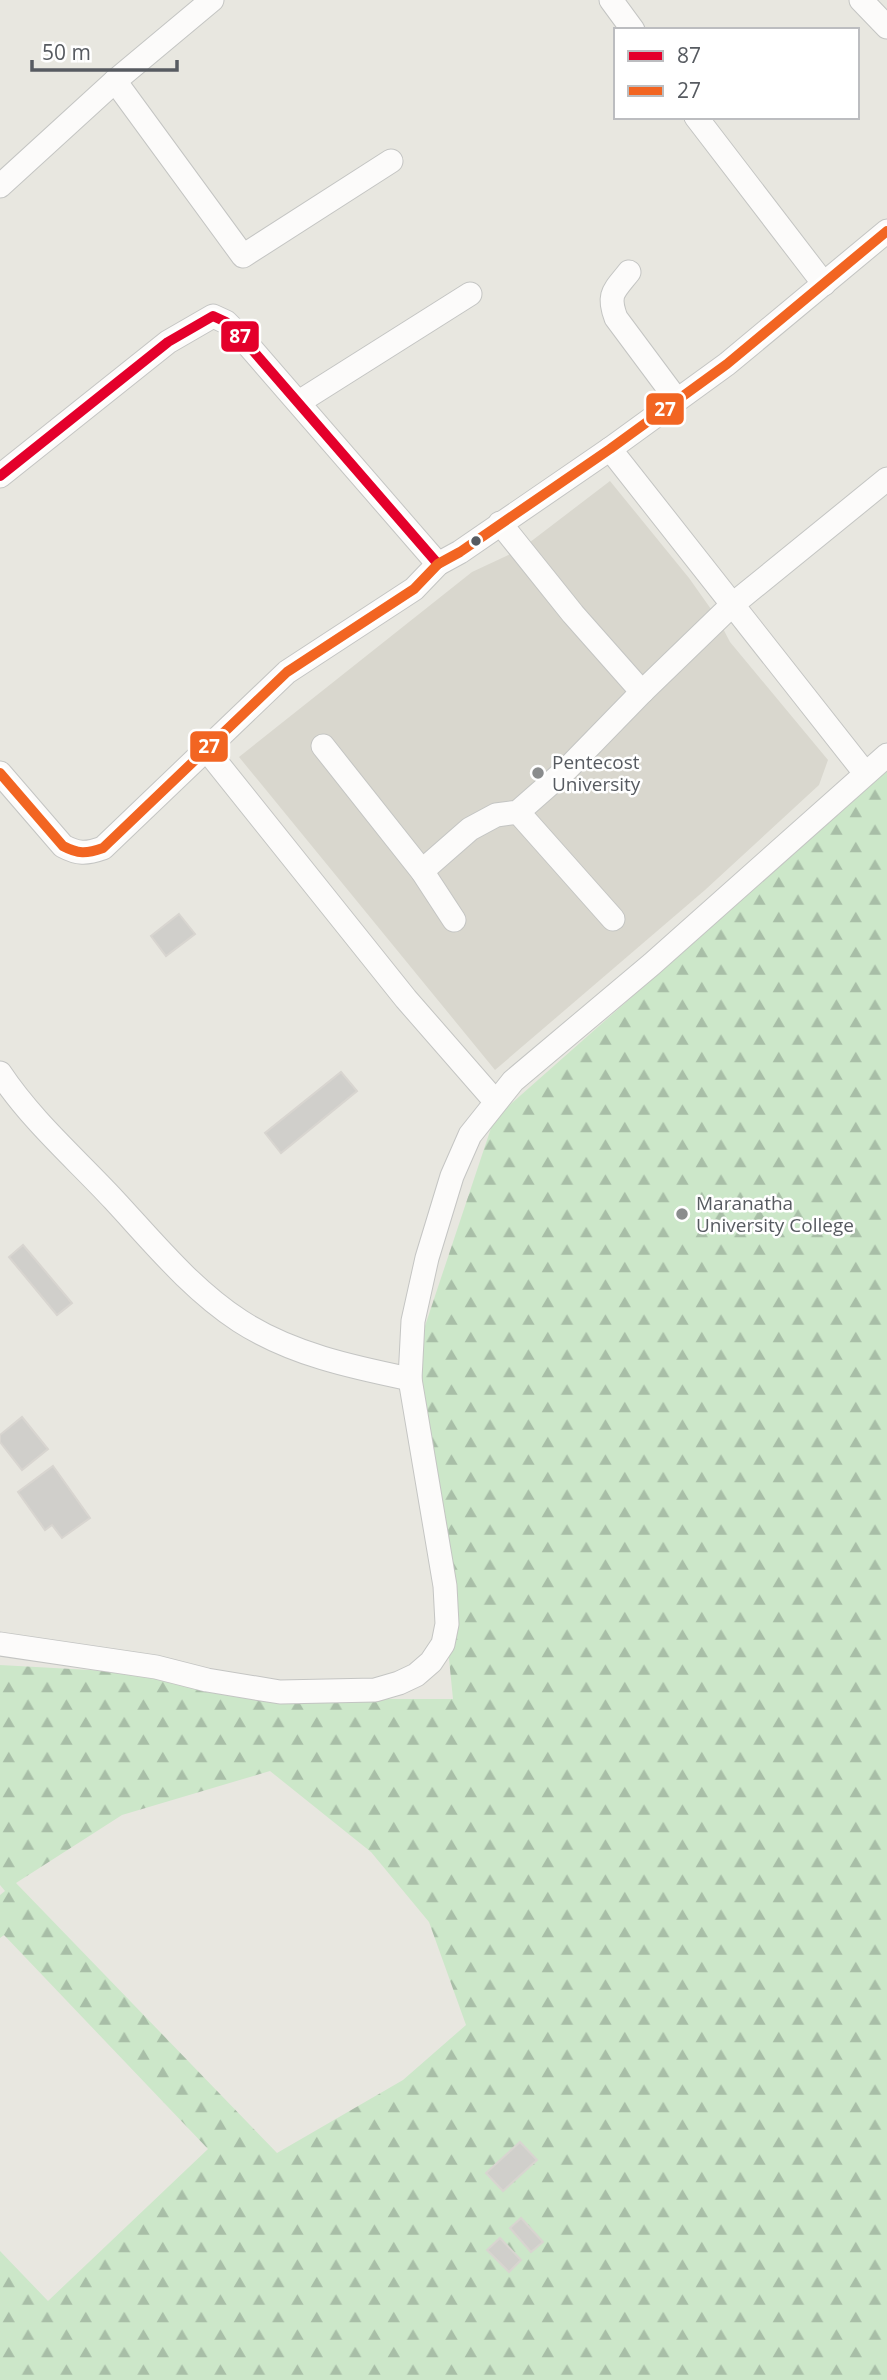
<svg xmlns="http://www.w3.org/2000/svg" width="887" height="2380" font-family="'Open Sans',sans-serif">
  <defs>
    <pattern id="forest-firs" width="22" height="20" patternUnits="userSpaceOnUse" patternTransform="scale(1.75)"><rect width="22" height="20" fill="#cce7c9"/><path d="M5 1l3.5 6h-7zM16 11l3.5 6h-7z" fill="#a8bea7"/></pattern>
  </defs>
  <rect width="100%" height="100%" fill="#e8e7e0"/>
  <!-- education -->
  <polygon fill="#d9d7ce" points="610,481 689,578 718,619 730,642 828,760 819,785 705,890 495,1070 239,757 472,572 521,549"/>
  <!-- forest -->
  <path fill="url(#forest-firs)" fill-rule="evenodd" d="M887,771V2380H0V2251L48,2301L208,2149L4,1935L0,1938V1895L5,1891L0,1885V1665L144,1673L269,1699H453L418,1347L494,1119ZM270,1771L371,1852L429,1922L466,2025L403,2080L277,2153L16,1883L122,1815Z"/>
  <!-- building -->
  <g fill="#d0cfcb" stroke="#d8d5d0" stroke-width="2">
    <polygon points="179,914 195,934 166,956 151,936"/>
    <polygon points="341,1072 357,1091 281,1153 265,1133"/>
    <polygon points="23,1245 72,1303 57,1315 9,1257"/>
    <polygon points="22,1417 48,1449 22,1470 0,1442 0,1435"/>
    <polygon points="53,1466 90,1518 62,1538 52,1525 45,1530 18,1492"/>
    <polygon points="520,2142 537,2160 503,2191 486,2173"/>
    <polygon points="521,2218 543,2242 531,2252 510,2228"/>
    <polygon points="500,2238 521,2260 509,2272 487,2250"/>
  </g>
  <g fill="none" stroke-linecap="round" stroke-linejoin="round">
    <!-- minor casing -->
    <g stroke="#c4c5c3" stroke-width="25">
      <g id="minor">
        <polyline points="611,0 633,30"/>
        <polyline points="861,0 887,27"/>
        <polyline points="115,81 243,256 391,161"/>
        <polyline points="696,117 824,284"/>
        <polyline points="0,186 115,81 212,0"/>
        <path d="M629,272C614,291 607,294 616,318L677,400"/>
        <polyline points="299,402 470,294"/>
        <polyline points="610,449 865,773"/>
        <polyline points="0,476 168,342 213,316 226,322 242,338 438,564"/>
        <polyline points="500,523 573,614 642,692"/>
        <polyline points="323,746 422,871 454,920"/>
        <polyline points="206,749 406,999 495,1101"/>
        <path d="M0,773L63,846C78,854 86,854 103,848L287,672L414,589L438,564L460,552L610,449L727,364L887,231"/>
        <polyline points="518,812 613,919"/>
        <polyline points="422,871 470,829 496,815 518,812 568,768 642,692 732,605 887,479"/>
        <path d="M0,1073C32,1121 75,1158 114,1200C153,1242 191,1289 240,1321C291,1354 352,1367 410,1379"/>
        <polyline points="0,1644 156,1667 207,1680 280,1692 375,1690 399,1683 416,1675 431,1662 443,1644 447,1624 445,1586 410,1379 413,1321 427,1258 452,1176 470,1135 513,1081 652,964 887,755"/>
      </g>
    </g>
    <!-- minor -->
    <use href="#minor" stroke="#fcfbfa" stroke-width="23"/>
    <!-- bus-1 casing -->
    <g stroke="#fff" stroke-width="16">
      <polyline id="bus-1" points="0,476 168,342 213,316 226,322 242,338 438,564"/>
    </g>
    <!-- bus-2 casing -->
    <g stroke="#fff" stroke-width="16">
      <path id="bus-2" d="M0,773L63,846C78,854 86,854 103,848L287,672L414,589L438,564L460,552L610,449L727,364L887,231"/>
    </g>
    <!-- bus-1 -->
    <use href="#bus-1" stroke="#e4002b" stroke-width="10"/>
    <!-- bus-2 -->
    <use href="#bus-2" stroke="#f26522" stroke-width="10"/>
  </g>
  <!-- markers -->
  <circle fill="#575b61" stroke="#fff" stroke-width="2.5" cx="476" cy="541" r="6"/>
  <g fill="#8a8c8d" stroke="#fff" stroke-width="2.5">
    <circle cx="538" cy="773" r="7"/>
    <circle cx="682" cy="1214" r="7"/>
  </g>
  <g text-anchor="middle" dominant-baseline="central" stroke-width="5" stroke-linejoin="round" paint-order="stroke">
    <!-- poi labels -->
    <g font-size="19" fill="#575b61" stroke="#fff" text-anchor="start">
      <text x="552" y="762">Pentecost<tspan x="552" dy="22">University</tspan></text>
      <text x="696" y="1203">Maranatha<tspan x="696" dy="22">University College</tspan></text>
    </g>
  </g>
  <g stroke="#fff" stroke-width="2.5">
    <rect x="220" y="320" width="40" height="33" rx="7" fill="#e4002b"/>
    <rect x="645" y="392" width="40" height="34" rx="7" fill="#f26522"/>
    <rect x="189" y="730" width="40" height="33" rx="7" fill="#f26522"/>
  </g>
  <g font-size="19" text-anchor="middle" font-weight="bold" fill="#fff">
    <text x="240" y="343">87</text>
    <text x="665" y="416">27</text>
    <text x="209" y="753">27</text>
  </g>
  <!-- legend -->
  <rect x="614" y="28" width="245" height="91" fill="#ffffff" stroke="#bcbdc0" stroke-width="2"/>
  <rect x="628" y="51" width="35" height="10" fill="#e4002b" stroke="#bcbdc0" stroke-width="2"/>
  <text x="677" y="63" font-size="21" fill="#575b61">87</text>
  <rect x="628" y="86" width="35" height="10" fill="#f26522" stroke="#bcbdc0" stroke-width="2"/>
  <text x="677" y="98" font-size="21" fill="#575b61">27</text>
  <!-- scale -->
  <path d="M32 60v10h145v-10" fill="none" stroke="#575b61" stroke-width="3.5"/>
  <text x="42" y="60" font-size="21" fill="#575b61" stroke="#ffffff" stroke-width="5" paint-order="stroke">50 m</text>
</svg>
